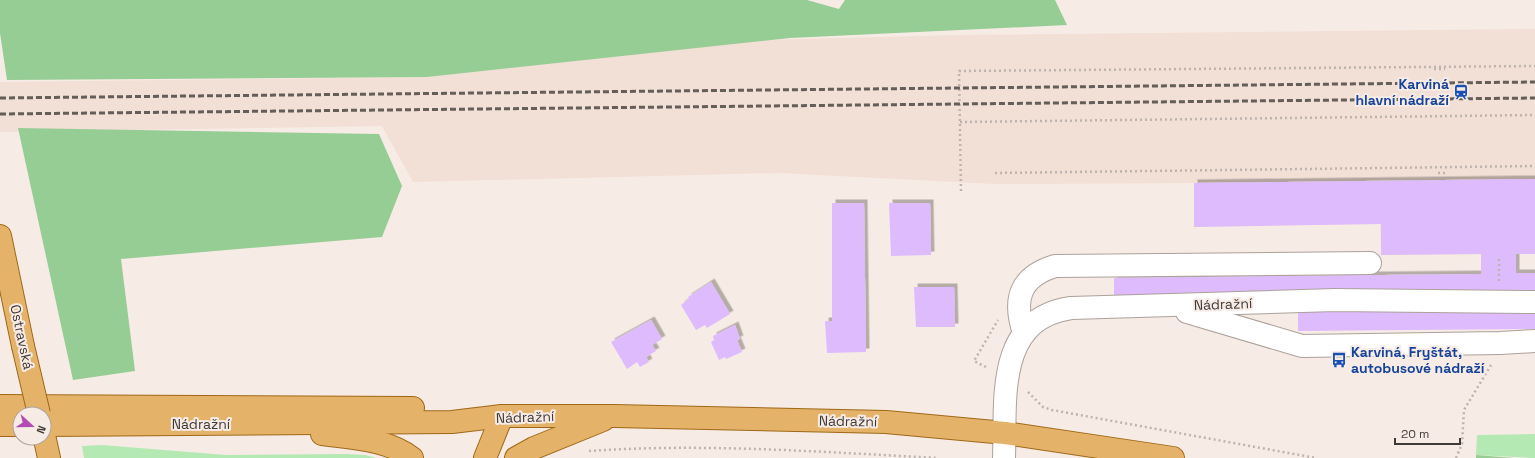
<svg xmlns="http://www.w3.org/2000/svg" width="1535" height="458" font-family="'Space Grotesk',sans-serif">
  <defs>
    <filter id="shadow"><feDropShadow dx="3.5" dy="-3.5" stdDeviation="0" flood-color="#0004"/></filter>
  </defs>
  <rect width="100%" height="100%" fill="#f7ebe5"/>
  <!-- built -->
  <polygon fill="#f2dfd5" points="1535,29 1535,254 1381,255 1380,224 1194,227 1194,183 996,184 778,173 413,182 382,126 0,132 0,82 427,77 721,41 958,35"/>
  <!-- green -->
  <g fill="#b4e9b3">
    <polygon points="1535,434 1535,458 1476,455 1477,435"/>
    <polygon points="102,445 226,455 347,454 365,455 377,458 84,458 82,446"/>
  </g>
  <!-- forest -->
  <g fill="#96cd95">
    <polygon points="0,0 807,0 839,9 845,0 1055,0 1067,25 790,38 427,77 7,80 0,33"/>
    <polygon points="18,128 379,134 402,186 382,237 121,259 135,371 73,380"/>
    <polygon points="1476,455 1515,458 1476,458"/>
  </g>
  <!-- building -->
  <g fill="#debbfd" filter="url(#shadow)">
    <polygon points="1535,179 1535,254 1516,254 1516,273 1535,273 1535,329 1298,331 1298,312 1481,310 1114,298 1114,278 1481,274 1481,254 1381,255 1381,224 1194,227 1194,183"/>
    <polygon points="832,203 864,203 866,352 827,353 825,321 832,321"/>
    <polygon points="889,203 930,203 931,255 891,256"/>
    <polygon points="711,282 730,314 707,328 705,325 696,330 681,305 689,299 688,297"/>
    <polygon points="914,287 954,287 955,327 916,327"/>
    <polygon points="651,320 662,339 652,345 656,351 646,357 649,362 640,367 637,362 627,369 611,342"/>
    <polygon points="735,325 740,339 737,340 742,352 726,359 725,357 719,360 711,342 714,340 713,336"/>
  </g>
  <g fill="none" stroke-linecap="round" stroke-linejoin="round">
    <!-- minor casing -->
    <g stroke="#aca19b" stroke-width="24">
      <g id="minor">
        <polyline points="1187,312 1302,346 1500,343 1535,341"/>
        <path d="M1024,333C1013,300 1019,277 1055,266L1370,263"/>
        <path d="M1004,458C1006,400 995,319 1071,308L1335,300L1535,302"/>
      </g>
    </g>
    <!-- major casing -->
    <g stroke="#9f6817" stroke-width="24">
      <g id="major">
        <polyline points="0,236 23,346"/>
        <polyline points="0,406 413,408"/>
        <polyline points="0,425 20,425"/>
        <polyline points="44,425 452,422 502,416 614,416 886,422 1005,433 1173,458"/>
        <path d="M322,434C352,438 387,439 412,458"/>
        <polyline points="44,435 49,458"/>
        <polyline points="485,458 502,416"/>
        <polyline points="516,458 534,448 603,420"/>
      </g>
    </g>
    <!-- path -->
    <g stroke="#beb4af" stroke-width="2.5" stroke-dasharray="2 3" stroke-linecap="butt">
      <polyline points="1434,69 1445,69"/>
      <polyline points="960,122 1535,115"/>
      <polyline points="995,173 1535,166"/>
      <polyline points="1438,173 1448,173"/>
      <polyline points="961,191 959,71 1535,66"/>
      <polyline points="1499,259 1499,281"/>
      <polyline points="986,367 974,361 998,320"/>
      <polyline points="1028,392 1043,407 1052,410 1316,458"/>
      <path d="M589,451C704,443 822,452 938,458"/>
      <polyline points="1456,458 1462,444 1464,410 1491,365"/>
    </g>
    <!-- minor -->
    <use href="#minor" stroke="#fff" stroke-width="22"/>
    <!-- major -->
    <use href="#major" stroke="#e4b369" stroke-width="22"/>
    <!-- rail -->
    <g stroke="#645e5b" stroke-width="3" stroke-dasharray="6 3" stroke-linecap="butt">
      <polyline points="0,98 1535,82"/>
      <polyline points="0,114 1535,98"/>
    </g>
    <!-- major-bridge casing -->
    <g stroke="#9f6817" stroke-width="24" stroke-linecap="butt">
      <polyline id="major-bridge" points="23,346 39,414"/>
    </g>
    <!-- major-bridge -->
    <use href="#major-bridge" stroke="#e4b369" stroke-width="22"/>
  </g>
  <!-- icons -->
  <defs>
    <g id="station-bare" transform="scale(1.2)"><path d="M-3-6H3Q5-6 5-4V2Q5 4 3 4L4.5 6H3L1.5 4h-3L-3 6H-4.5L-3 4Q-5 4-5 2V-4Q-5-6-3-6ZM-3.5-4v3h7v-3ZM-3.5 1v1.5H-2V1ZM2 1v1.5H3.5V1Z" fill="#1a4fb4" stroke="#f7ebe5" stroke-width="2.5" paint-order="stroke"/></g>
    <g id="bus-bare" transform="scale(1.2)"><path d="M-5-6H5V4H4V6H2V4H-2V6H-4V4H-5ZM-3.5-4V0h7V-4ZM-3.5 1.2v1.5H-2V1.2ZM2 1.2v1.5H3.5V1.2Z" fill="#1a4fb4" stroke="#f7ebe5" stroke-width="2.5" paint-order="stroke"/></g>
  </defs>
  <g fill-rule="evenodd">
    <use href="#station-bare" x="1461" y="92"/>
    <use href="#bus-bare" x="1339" y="360"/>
  </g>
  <g text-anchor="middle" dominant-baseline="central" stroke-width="4" stroke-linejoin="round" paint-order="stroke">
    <!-- transit labels -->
    <g font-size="14" font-weight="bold" fill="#164399" stroke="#f7ebe5" text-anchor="end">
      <text x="1449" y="84">Karviná<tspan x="1449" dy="16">hlavní nádraží</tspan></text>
      <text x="1351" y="352" text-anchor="start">Karviná, Fryštát,<tspan x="1351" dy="16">autobusové nádraží</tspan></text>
    </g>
    <!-- street labels -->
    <g font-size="14" fill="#3f3a38" stroke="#f7ebe5">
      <text transform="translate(1223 304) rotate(-2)">Nádražní</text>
      <text transform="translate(22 337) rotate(78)">Ostravská</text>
      <text transform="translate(525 417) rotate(-2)">Nádražní</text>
      <text transform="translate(848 421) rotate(1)">Nádražní</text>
      <text x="201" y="424">Nádražní</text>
    </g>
  </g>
  <!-- north arrow -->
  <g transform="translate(32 426) rotate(111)"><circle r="19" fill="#f7ebe5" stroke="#ada4a0"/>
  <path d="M0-3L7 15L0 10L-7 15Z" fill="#b14cb2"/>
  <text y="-6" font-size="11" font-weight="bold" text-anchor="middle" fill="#3f3a38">N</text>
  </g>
  <!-- scale -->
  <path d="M1395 438v6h65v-6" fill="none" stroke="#3f3a38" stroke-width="2"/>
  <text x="1401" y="438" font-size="12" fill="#3f3a38" stroke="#f7ebe5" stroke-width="3" paint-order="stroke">20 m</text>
</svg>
